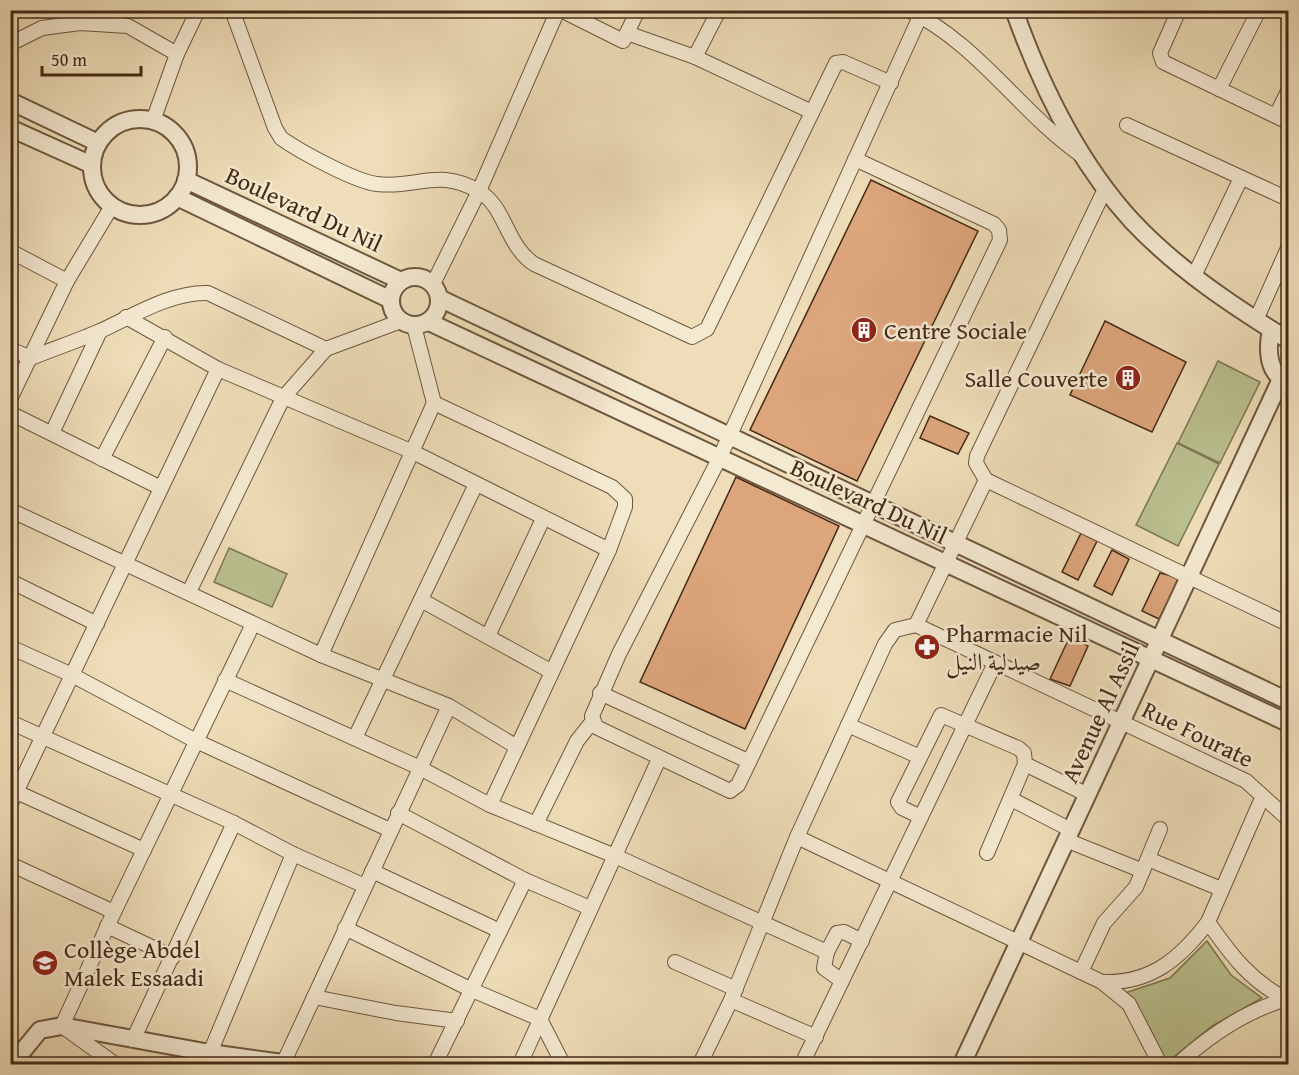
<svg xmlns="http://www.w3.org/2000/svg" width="1299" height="1075" font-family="'Gentium Book Plus',Amiri,serif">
  <rect width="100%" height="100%" fill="#eeddb8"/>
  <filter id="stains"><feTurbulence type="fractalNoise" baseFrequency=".00333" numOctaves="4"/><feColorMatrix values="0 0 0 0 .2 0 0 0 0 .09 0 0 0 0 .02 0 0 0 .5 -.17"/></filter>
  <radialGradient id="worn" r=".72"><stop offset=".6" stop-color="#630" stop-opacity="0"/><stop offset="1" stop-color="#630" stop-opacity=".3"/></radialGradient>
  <!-- green -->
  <g fill="#bac08e" stroke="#7f7552" stroke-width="1.5">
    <polygon points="1218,361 1260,382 1220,463 1178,443"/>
    <polygon points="1177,443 1219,464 1178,546 1136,525"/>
    <polygon points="229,548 287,574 272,607 214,582"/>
    <polygon points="1207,941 1231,975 1262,998 1212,1026 1165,1064 1151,1030 1125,993 1170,978"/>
  </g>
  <!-- building -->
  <g fill="#dda57c" stroke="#442a16" stroke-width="1.5">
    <polygon points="871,180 978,231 857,481 750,430"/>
    <polygon points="1105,321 1186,362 1152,432 1070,395"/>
    <polygon points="930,416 969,433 958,454 920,438"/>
    <polygon points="736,477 839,526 745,729 640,682"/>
    <polygon points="1081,533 1097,541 1078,580 1062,572"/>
    <polygon points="1112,550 1129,559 1112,595 1094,586"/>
    <polygon points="1160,573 1180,578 1159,619 1142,611"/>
    <polygon points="1070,636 1088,646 1070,686 1050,679"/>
  </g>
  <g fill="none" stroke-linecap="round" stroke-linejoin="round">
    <!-- minor casing -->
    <g stroke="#6e573e" stroke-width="16">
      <g id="minor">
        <polyline points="94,10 120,23"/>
        <path d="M232,10L275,128L281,138C299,151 356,182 377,184C417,189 439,167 480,192C506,208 506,245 534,264L692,337L707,329L836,63L843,62L891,83"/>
        <polyline points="561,10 623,41 627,33 695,57 812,112"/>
        <path d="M908,10C976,42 1020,112 1081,155"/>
        <polyline points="1179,10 1160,53 1163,62 1288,122"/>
        <polyline points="627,33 638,10"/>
        <polyline points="10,44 42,28 80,23 128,26 177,54"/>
        <polyline points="695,57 719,10"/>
        <polyline points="1219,89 1259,10"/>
        <polyline points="1276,116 1288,91"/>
        <polyline points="153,121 177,54 198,10"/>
        <polyline points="1127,125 1288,199"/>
        <polyline points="855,159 994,224 999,230 1000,240 738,785 730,791 596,727 592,716 619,654 720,457 923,10"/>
        <polyline points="1105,189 977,456 976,463 986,480 1288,624"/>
        <polyline points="10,251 67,281"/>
        <polyline points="1194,276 1241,178"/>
        <polyline points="433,284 479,191 558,10"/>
        <polyline points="126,317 218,369 413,452 609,550"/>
        <polyline points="1256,320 1288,248"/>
        <path d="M10,349L31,358C53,349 77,341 100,331C133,316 170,292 208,293L326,349"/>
        <polyline points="10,399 67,281 112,206"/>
        <polyline points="434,403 612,487 625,499 625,507 609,550 490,805"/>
        <polyline points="10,413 161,488"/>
        <polyline points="52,433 100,331"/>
        <polyline points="102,459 165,337"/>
        <polyline points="10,510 321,655 449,706 517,747"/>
        <polyline points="10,581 97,624"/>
        <polyline points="189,592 283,398 326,349 401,321"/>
        <polyline points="421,600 552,672"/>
        <polyline points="916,625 1246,781 1288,819"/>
        <polyline points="916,625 986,480"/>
        <polyline points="488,636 543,519"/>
        <polyline points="10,647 72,675 196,741 390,830"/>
        <polyline points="321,655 434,403 414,326"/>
        <polyline points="225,680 418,767 490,805 615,856 827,952 824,968 842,981"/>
        <polyline points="600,693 748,761"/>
        <polyline points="10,722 234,823 293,854 365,886"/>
        <polyline points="848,725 920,757"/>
        <polyline points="355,738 476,484"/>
        <polyline points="1025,764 1088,795"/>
        <polyline points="10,789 144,850"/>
        <polyline points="1011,799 1071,830"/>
        <polyline points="10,805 218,369"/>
        <polyline points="398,813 525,880 590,908"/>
        <polyline points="921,817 902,808 898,802 941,715 1018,748 1024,753 1025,764 987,853"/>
        <polyline points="536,824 577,741 592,722"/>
        <polyline points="797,837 1102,982 1129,1004 1160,1064"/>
        <polyline points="1066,840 1143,871"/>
        <polyline points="1148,859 1221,889"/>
        <polyline points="10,864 114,912"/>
        <polyline points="372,871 500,931"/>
        <path d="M1208,922C1231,955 1251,982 1288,1000"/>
        <polyline points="107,926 173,957"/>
        <polyline points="345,928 472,990 540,1019 563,1064"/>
        <polyline points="827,952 837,933 844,932 862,941"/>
        <polyline points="675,962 736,989"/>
        <polyline points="1081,972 1104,923 1136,887 1160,829"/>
        <path d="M1102,982C1150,984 1180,959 1208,922L1262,798"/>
        <polyline points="314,997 396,1013 457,1021"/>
        <polyline points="731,1000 816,1037"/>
        <polyline points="133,1040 234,823"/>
        <polyline points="210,1053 293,854"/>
        <polyline points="115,1064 62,1026 114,912 253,624"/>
        <polyline points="283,1064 449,706"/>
        <polyline points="435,1064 525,880"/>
        <polyline points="520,1064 659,759"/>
        <polyline points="700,1064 731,1000 797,837 885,644 895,630 916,625"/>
        <polyline points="802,1064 995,663"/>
        <path d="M1178,1064C1210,1035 1245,1011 1287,999"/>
      </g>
    </g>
    <!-- tertiary casing -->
    <g stroke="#6e573e" stroke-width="20">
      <g id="tertiary">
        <path d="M1014,10C1041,86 1077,161 1132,221C1177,269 1233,306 1288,340"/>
        <polyline points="10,101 98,143"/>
        <circle cx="140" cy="167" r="48"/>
        <polyline points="10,128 92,165"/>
        <polyline points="186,180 401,281"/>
        <polyline points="177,197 391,300"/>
        <circle cx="415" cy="301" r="24"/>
        <polyline points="439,298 1288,701"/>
        <polyline points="429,322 1288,723"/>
        <path d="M1271,330C1267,349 1267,374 1288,382"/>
        <polyline points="12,1064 40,1030 62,1026 210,1053 290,1064"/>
        <polyline points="962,1064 1281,379"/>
      </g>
    </g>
    <!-- minor -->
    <use href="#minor" stroke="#f4e9d1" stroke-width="14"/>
    <!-- tertiary -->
    <use href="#tertiary" stroke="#f4e9d1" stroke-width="16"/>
  </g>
  <!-- icons -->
  <defs>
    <g id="building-disc" transform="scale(1.35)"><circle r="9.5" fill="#8f2418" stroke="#f4e9d1"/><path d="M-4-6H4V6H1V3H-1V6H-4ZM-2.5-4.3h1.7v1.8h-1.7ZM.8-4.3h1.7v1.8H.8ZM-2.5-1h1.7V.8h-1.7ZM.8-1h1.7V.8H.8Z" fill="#fff"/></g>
    <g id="pharmacy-disc" transform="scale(1.35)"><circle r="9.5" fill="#8f2418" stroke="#f4e9d1"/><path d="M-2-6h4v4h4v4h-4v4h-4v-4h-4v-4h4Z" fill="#fff"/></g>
    <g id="school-disc" transform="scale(1.35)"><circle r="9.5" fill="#8f2418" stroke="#f4e9d1"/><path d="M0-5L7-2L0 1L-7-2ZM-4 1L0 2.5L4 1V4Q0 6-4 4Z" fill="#fff"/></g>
  </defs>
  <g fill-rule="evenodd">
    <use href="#building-disc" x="864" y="330"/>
    <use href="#building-disc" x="1128" y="378"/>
    <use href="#pharmacy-disc" x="927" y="647"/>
    <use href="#school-disc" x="45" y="963"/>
  </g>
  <g text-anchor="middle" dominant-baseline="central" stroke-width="5" stroke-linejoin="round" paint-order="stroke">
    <!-- street labels -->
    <g font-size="24" fill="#442a16" stroke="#f4e9d1">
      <text transform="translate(304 209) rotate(25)">Boulevard Du Nil</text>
      <text transform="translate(869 501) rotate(25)">Boulevard Du Nil</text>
      <text transform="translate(1100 712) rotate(-65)">Avenue Al Assil</text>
      <text transform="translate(1198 734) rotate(26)">Rue Fourate</text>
    </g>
    <!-- poi labels -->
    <g font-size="24" fill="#442a16" stroke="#f4e9d1" text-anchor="start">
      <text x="884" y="330">Centre Sociale</text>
      <text x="1108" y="378" text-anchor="end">Salle Couverte</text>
      <text x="946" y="633">Pharmacie Nil<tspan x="946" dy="28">صيدلية النيل</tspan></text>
      <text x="64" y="949">Collège Abdel<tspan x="64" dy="28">Malek Essaadi</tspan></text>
    </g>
  </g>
  <!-- margin -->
  <rect width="1299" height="1075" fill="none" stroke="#eeddb8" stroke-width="36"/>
  <rect x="12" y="12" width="1275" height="1051" fill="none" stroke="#442a16" stroke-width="3"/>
  <rect x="18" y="18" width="1263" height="1039" fill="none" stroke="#442a16" stroke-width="1.5"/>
  <!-- scale -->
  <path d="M42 66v9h99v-9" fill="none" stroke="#442a16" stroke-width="3"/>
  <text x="51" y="66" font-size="18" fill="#442a16" stroke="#f4e9d1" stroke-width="4.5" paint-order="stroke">50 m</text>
  <rect width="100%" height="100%" filter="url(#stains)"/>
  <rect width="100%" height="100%" fill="url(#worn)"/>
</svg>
